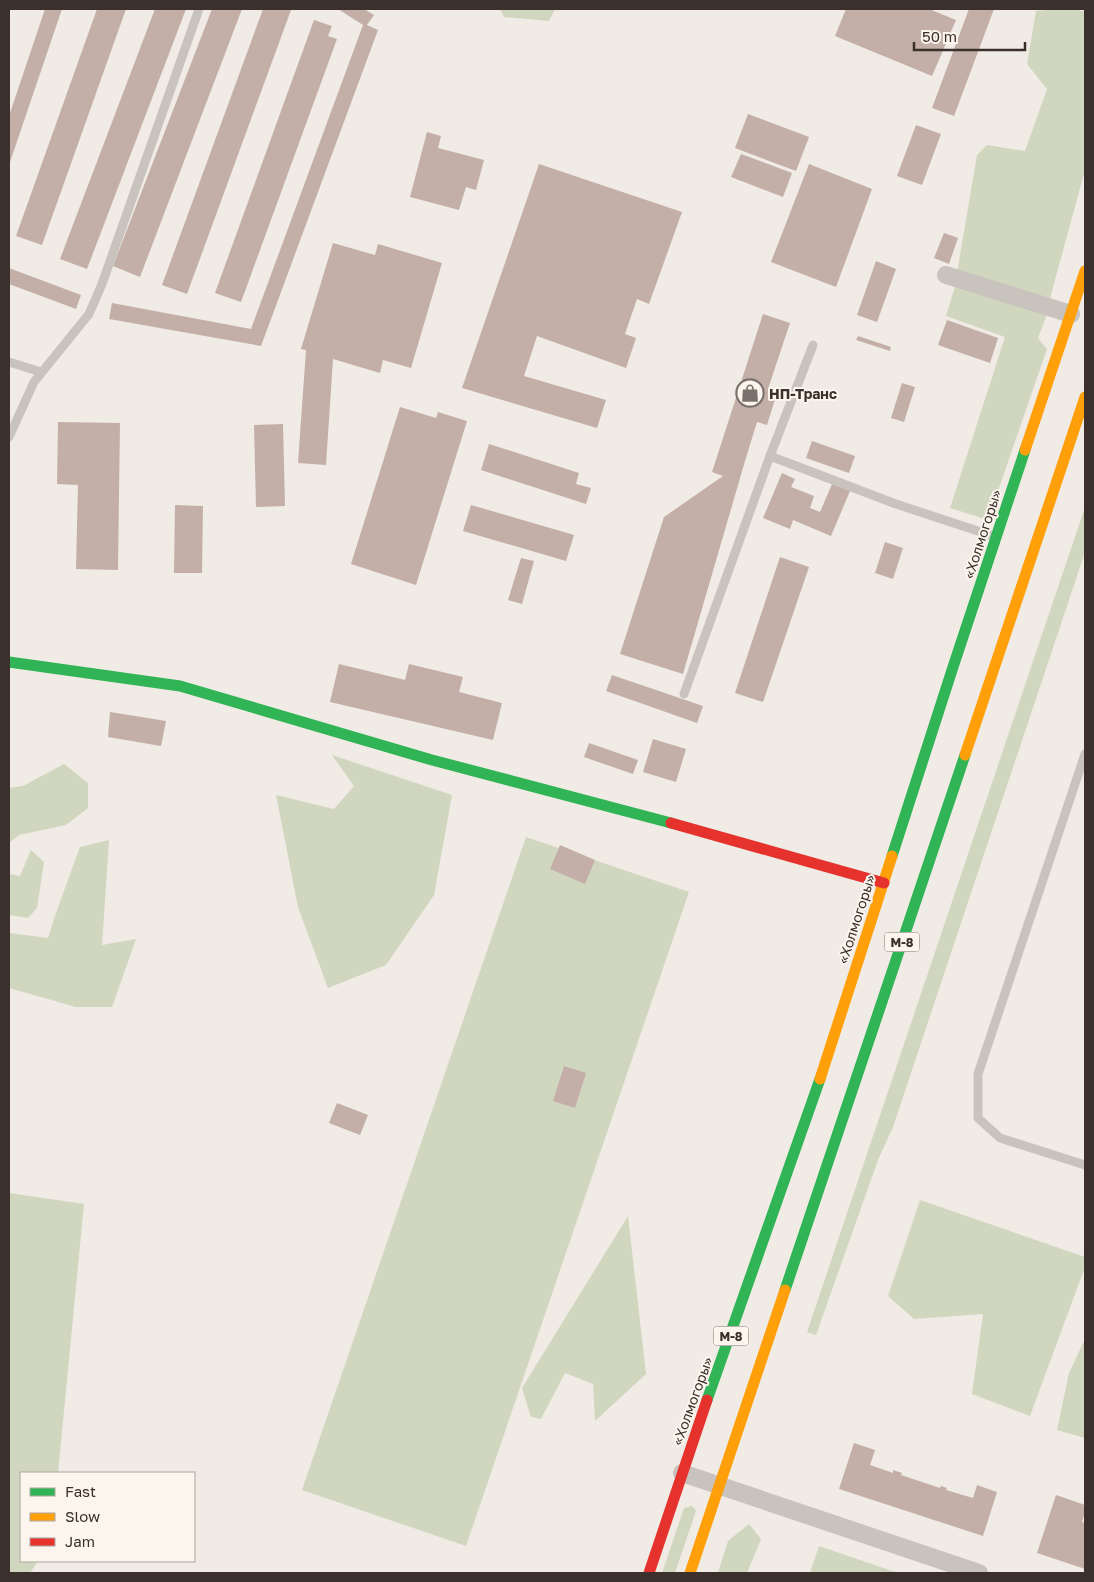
<svg xmlns="http://www.w3.org/2000/svg" width="1094" height="1582" font-family="'Golos Text',sans-serif">
  <rect width="100%" height="100%" fill="#f0ebe5"/>
  <!-- green -->
  <g fill="#d1d6bf">
    <polygon points="500,9 555,9 549,21 504,17"/>
    <polygon points="1058,9 1074,9 1085,12 1085,170 1049,302 957,273 977,155 987,145 1025,151 1047,89 1027,64 1036,11"/>
    <polygon points="956,283 1048,312 1038,338 1047,349 988,520 950,508 1005,337 946,316"/>
    <polygon points="1085,507 1085,552 893,1127 878,1160 816,1335 807,1332"/>
    <polygon points="332,755 452,795 434,895 386,965 328,988 298,907 276,795 334,809 354,786"/>
    <polygon points="64,764 88,783 88,808 66,825 19,835 9,843 9,788 23,786"/>
    <polygon points="526,837 689,892 466,1546 302,1490"/>
    <polygon points="109,840 102,945 136,939 112,1007 76,1007 9,988 9,933 48,938 56,913 80,847"/>
    <polygon points="31,850 44,862 37,908 28,918 9,915 9,874 20,876"/>
    <polygon points="9,1193 84,1204 58,1473 21,1473 21,1561 38,1561 30,1573 9,1573"/>
    <polygon points="920,1200 1085,1257 1085,1267 1030,1416 972,1394 983,1314 914,1319 888,1296"/>
    <polygon points="628,1216 646,1374 595,1421 593,1384 565,1373 541,1419 531,1417 522,1388"/>
    <polygon points="1085,1339 1085,1438 1057,1430 1069,1373"/>
    <polygon points="692,1506 696,1511 675,1573 662,1573 684,1508"/>
    <polygon points="749,1524 761,1539 747,1573 718,1573 728,1541"/>
    <polygon points="819,1546 898,1573 810,1573"/>
  </g>
  <!-- building -->
  <g fill="#c3afa7">
    <polygon points="45,9 62,9 9,165 9,116"/>
    <polygon points="97,9 126,9 42,245 16,236"/>
    <polygon points="155,9 186,9 87,269 60,259"/>
    <polygon points="212,9 242,9 140,277 113,266"/>
    <polygon points="263,9 287,9 291,10 187,294 162,285"/>
    <polygon points="338,9 364,9 374,15 367,25 378,30 261,346 109,319 112,303 251,329 363,25"/>
    <polygon points="846,9 929,9 956,20 932,76 835,36"/>
    <polygon points="969,9 994,9 954,116 932,108"/>
    <polygon points="314,20 332,26 328,36 337,39 241,302 215,293"/>
    <polygon points="748,114 809,137 796,171 735,148"/>
    <polygon points="916,125 941,134 922,185 897,176"/>
    <polygon points="427,132 441,136 438,148 484,160 476,190 466,187 459,210 410,197"/>
    <polygon points="741,154 792,173 783,197 731,177"/>
    <polygon points="539,164 682,212 649,304 637,299 625,334 636,338 626,368 537,336 524,376 606,400 597,428 462,388"/>
    <polygon points="809,164 872,189 836,287 771,262"/>
    <polygon points="944,233 958,238 949,264 934,258"/>
    <polygon points="333,243 375,255 378,244 442,263 411,368 383,360 380,373 333,359 326,465 298,463 306,350 301,349"/>
    <polygon points="876,261 896,269 877,322 857,315"/>
    <polygon points="9,268 81,295 76,309 9,284"/>
    <polygon points="763,314 790,323 768,389 777,393 767,425 757,422 745,461 683,674 620,654 664,517 723,476 712,472"/>
    <polygon points="947,320 998,338 990,363 938,345"/>
    <polygon points="858,336 891,347 890,351 856,340"/>
    <polygon points="902,383 915,387 904,422 891,418"/>
    <polygon points="400,407 436,418 438,412 467,421 416,585 351,564"/>
    <polygon points="58,422 120,423 118,570 76,569 78,485 57,484"/>
    <polygon points="283,424 285,506 256,507 254,425"/>
    <polygon points="812,441 855,456 849,473 806,458"/>
    <polygon points="489,444 579,473 576,484 591,488 586,504 481,470"/>
    <polygon points="782,473 795,479 791,487 814,496 810,508 820,512 832,484 850,491 831,536 793,520 790,529 763,518"/>
    <polygon points="175,505 203,506 202,573 174,573"/>
    <polygon points="471,505 574,535 566,561 463,531"/>
    <polygon points="885,542 903,548 893,579 875,573"/>
    <polygon points="780,557 809,567 763,702 735,693"/>
    <polygon points="521,558 534,561 522,604 508,600"/>
    <polygon points="339,664 405,680 409,664 463,677 459,692 502,703 493,740 330,702"/>
    <polygon points="612,675 703,706 697,723 606,691"/>
    <polygon points="110,712 166,721 161,746 108,737"/>
    <polygon points="653,739 686,749 676,782 643,772"/>
    <polygon points="589,743 638,760 633,774 584,757"/>
    <polygon points="560,845 595,860 585,884 550,869"/>
    <polygon points="564,1066 586,1073 575,1108 553,1101"/>
    <polygon points="337,1103 368,1115 360,1135 329,1123"/>
    <polygon points="854,1443 875,1450 870,1465 893,1473 893,1470 902,1473 901,1475 940,1488 941,1486 947,1488 946,1490 973,1498 977,1485 997,1492 983,1536 839,1489"/>
    <polygon points="1056,1495 1085,1505 1085,1512 1082,1522 1085,1523 1085,1569 1037,1553"/>
  </g>
  <g fill="none" stroke-linecap="round" stroke-linejoin="round">
    <!-- lane -->
    <g stroke="#c9c3be" stroke-width="9">
      <polyline points="9,362 41,372"/>
      <polyline points="9,437 34,382 89,314 102,284 199,9"/>
      <polyline points="770,456 896,504 993,536"/>
      <polyline points="684,694 770,456 813,345"/>
      <polyline points="1085,754 978,1074 978,1118 1000,1138 1085,1165"/>
    </g>
    <!-- street -->
    <g stroke="#c9c3be" stroke-width="18">
      <polyline points="946,275 1071,314"/>
      <polyline points="682,1473 979,1573"/>
    </g>
    <!-- fast -->
    <g stroke="#30b455" stroke-width="11">
      <polyline points="9,662 180,686 432,760 671,823"/>
      <polyline points="892,856 953,667 1025,450"/>
      <polyline points="785,1290 965,755"/>
      <polyline points="707,1400 820,1079"/>
    </g>
    <!-- slow -->
    <g stroke="#ff9f0a" stroke-width="11">
      <polyline points="1025,450 1085,271"/>
      <polyline points="965,755 1085,397"/>
      <polyline points="820,1079 892,856"/>
      <polyline points="690,1573 785,1290"/>
    </g>
    <!-- jam -->
    <g stroke="#e5322d" stroke-width="11">
      <polyline points="671,823 884,883"/>
      <polyline points="649,1573 707,1400"/>
    </g>
  </g>
  <!-- icons -->
  <defs>
    <g id="shop-ring" transform="scale(1.4375)"><circle r="9.5" fill="#fbf5ee" stroke="#7a716c" stroke-width="1.5"/><path d="M-5-2.5h2.3a2.7 3.5 0 0 1 5.4 0H5L5.5 6h-11ZM-1.5-2.5h3a1.5 2.3 0 0 0-3 0Z" fill="#7a716c"/></g>
  </defs>
  <g fill-rule="evenodd">
    <use href="#shop-ring" x="750" y="393"/>
  </g>
  <g text-anchor="middle" dominant-baseline="central" stroke-width="4" stroke-linejoin="round" paint-order="stroke">
    <!-- shield labels -->
    <g fill="#fbf5ee" stroke="#756b66" stroke-width="1">
      <rect x="884.5" y="932.5" width="35" height="19" rx="4"/>
      <rect x="713.5" y="1326.5" width="35" height="19" rx="4"/>
    </g>
    <g font-size="12" font-weight="bold" fill="#3b302b">
      <text x="902" y="942">М-8</text>
      <text x="731" y="1336">М-8</text>
    </g>
    <!-- poi labels -->
    <g font-size="14" font-weight="bold" fill="#3b302b" stroke="#fbf5ee" text-anchor="start">
      <text x="769" y="393">НП-Транс</text>
    </g>
    <!-- street labels -->
    <g font-size="14" fill="#3b302b" stroke="#fbf5ee">
      <text transform="translate(982 534) rotate(-72)">«Холмогоры»</text>
      <text transform="translate(856 919) rotate(-72)">«Холмогоры»</text>
      <text transform="translate(692 1401) rotate(-70)">«Холмогоры»</text>
    </g>
  </g>
  <!-- border -->
  <rect width="1094" height="1582" fill="none" stroke="#3b302b" stroke-width="20"/>
  <!-- legend -->
  <rect x="20" y="1472" width="175" height="90" fill="#fbf5ee" stroke="#aea6a0"/>
  <rect x="30" y="1488" width="25" height="8" fill="#30b455" stroke="#aea6a0"/>
  <text x="65" y="1497" font-size="15" fill="#3b302b">Fast</text>
  <rect x="30" y="1513" width="25" height="8" fill="#ff9f0a" stroke="#aea6a0"/>
  <text x="65" y="1522" font-size="15" fill="#3b302b">Slow</text>
  <rect x="30" y="1538" width="25" height="8" fill="#e5322d" stroke="#aea6a0"/>
  <text x="65" y="1547" font-size="15" fill="#3b302b">Jam</text>
  <!-- scale -->
  <path d="M914 42v8h111v-8" fill="none" stroke="#3b302b" stroke-width="2.5"/>
  <text x="922" y="42" font-size="15" fill="#3b302b" stroke="#fbf5ee" stroke-width="4" paint-order="stroke">50 m</text>
</svg>
